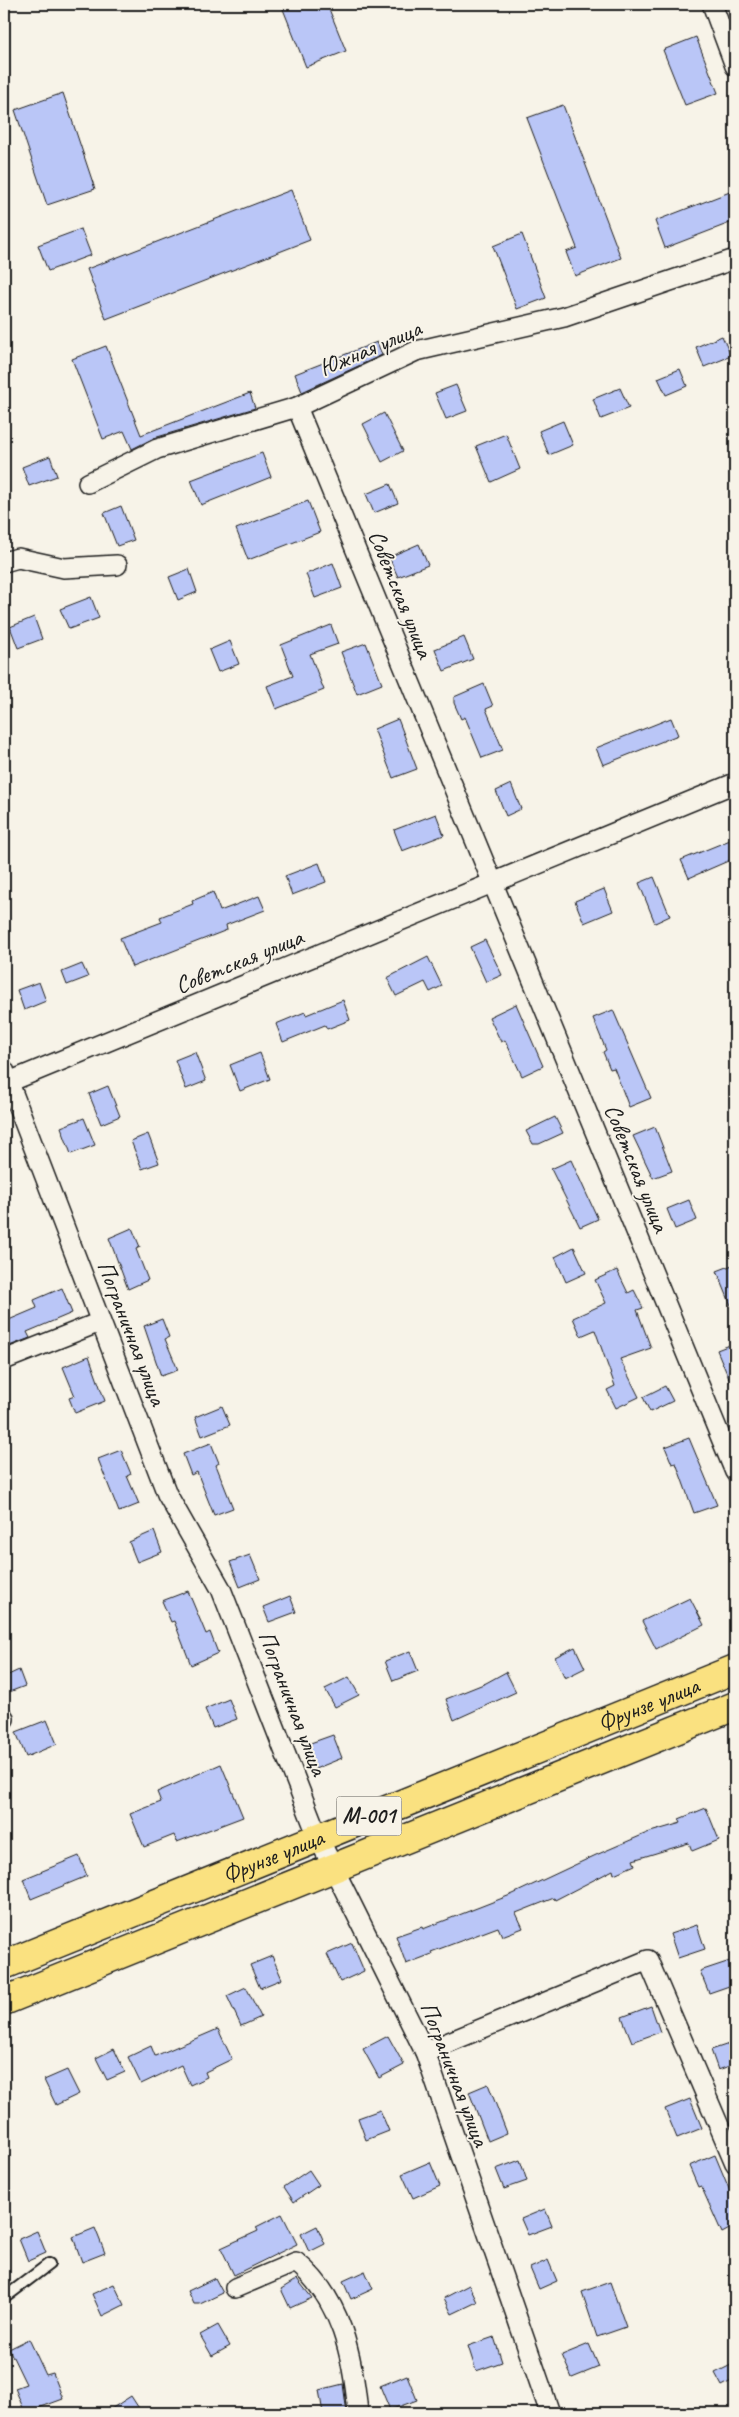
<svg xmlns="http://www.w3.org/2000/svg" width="739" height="2417" font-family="Caveat,sans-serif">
  <rect width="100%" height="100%" fill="#f7f3e8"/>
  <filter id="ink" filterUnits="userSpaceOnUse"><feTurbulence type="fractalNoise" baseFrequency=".02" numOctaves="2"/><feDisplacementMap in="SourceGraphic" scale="10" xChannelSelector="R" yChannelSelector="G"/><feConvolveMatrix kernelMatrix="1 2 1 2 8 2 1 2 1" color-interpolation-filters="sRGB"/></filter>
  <g filter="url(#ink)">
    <!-- building -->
    <g fill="#bac6f7" stroke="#1c1c1c">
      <polygon points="281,4 327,4 346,51 306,67"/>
      <polygon points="696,37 718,93 685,105 663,50"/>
      <polygon points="63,93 95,189 47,205 15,110"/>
      <polygon points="563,105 621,258 575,276 566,252 577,248 527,118"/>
      <polygon points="291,190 310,240 106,319 87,269"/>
      <polygon points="735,190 735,221 665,248 655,221"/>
      <polygon points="81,229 91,255 48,271 38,245"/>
      <polygon points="522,234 546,298 517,309 493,246"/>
      <polygon points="722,336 731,356 704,367 696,347"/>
      <polygon points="377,342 382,355 302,392 295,374"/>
      <polygon points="106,346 141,435 250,393 255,408 154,438 132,449 124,431 103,439 72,359"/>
      <polygon points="680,369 687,386 666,395 658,378"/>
      <polygon points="456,385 467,411 446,419 435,393"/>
      <polygon points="620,388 629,408 601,419 593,399"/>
      <polygon points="384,413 403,451 382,462 363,424"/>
      <polygon points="563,421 573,445 549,455 539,431"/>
      <polygon points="506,434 520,469 491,482 476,446"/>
      <polygon points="262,453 271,477 201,505 191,480"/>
      <polygon points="50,456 57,476 29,486 22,467"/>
      <polygon points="390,484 398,503 374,513 366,494"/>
      <polygon points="308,501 320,532 248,560 236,529"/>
      <polygon points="121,506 134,540 117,546 104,513"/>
      <polygon points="419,544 428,565 398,577 389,557"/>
      <polygon points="333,563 342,588 315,598 306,574"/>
      <polygon points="189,569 197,592 178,600 169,577"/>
      <polygon points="91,597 99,618 69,629 60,609"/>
      <polygon points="34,617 42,639 18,648 10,627"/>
      <polygon points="331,625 338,644 310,654 324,690 276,709 267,686 293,676 281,645"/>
      <polygon points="464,637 473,659 444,671 435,649"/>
      <polygon points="230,641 239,664 218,672 209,650"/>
      <polygon points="366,643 382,684 357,694 341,652"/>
      <polygon points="484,684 493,706 486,709 503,750 482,758 465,717 461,719 454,703 454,697"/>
      <polygon points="671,718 678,735 603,765 596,748"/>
      <polygon points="398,719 417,769 393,778 374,729"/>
      <polygon points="511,784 521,809 506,816 496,791"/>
      <polygon points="436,814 444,835 402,851 394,830"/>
      <polygon points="735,838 735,858 689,878 681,860"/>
      <polygon points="319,863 326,882 292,895 285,876"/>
      <polygon points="654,877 670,916 655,923 639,883"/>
      <polygon points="604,889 613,911 584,923 575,901"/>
      <polygon points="213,892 220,911 259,896 265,910 226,925 227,930 132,967 120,938 162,922 160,917 193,904 192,901"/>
      <polygon points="485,940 502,975 486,982 470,947"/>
      <polygon points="428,957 442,986 430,992 425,982 396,996 387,978"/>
      <polygon points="82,964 88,977 67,985 62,972"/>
      <polygon points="39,982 46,1001 24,1010 17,990"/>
      <polygon points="343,1000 350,1020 327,1029 325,1025 283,1042 276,1024 305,1012 306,1015"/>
      <polygon points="516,1004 543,1066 522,1076 505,1040 501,1042 489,1017"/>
      <polygon points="613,1010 651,1098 629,1107 614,1068 610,1069 603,1052 606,1050 593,1018"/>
      <polygon points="195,1052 206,1081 186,1089 175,1060"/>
      <polygon points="260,1053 270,1079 240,1091 230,1065"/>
      <polygon points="108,1086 120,1116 101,1124 89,1094"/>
      <polygon points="555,1117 563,1133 539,1144 533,1144 526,1131"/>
      <polygon points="84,1118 95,1145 71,1154 61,1127"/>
      <polygon points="655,1127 672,1171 653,1178 633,1136"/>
      <polygon points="148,1134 159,1163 142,1169 131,1141"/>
      <polygon points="571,1160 598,1219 580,1227 551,1169"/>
      <polygon points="689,1200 697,1220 675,1229 667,1209"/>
      <polygon points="132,1228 140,1247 136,1249 148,1280 128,1289 109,1238"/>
      <polygon points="574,1247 586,1273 566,1282 555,1257"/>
      <polygon points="735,1264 735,1315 717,1271"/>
      <polygon points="617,1270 628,1293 634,1290 643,1308 637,1310 651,1348 620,1359 639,1397 616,1408 607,1390 615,1386 595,1330 581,1336 573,1318 606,1303 595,1280"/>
      <polygon points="62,1288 72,1313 27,1332 30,1338 4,1348 4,1322 37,1308 34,1300"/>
      <polygon points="162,1319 169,1337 165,1339 178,1370 161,1376 144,1326"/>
      <polygon points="735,1343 735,1393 717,1350"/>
      <polygon points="89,1356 105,1401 75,1413 69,1398 75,1396 63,1367"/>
      <polygon points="665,1386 673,1401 650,1412 643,1397"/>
      <polygon points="222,1406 230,1425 202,1436 195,1417"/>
      <polygon points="689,1438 717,1505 694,1513 676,1463 672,1464 665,1447"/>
      <polygon points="211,1443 219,1463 216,1465 233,1508 214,1515 197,1472 191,1475 183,1454"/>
      <polygon points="121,1450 131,1474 127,1476 139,1504 119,1512 98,1459"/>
      <polygon points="154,1531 162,1552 137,1562 129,1542"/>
      <polygon points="250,1555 260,1579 240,1587 230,1562"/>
      <polygon points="188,1591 206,1634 210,1632 218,1653 191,1665 174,1621 171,1622 162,1601"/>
      <polygon points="290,1596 296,1612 269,1622 263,1607"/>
      <polygon points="690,1598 704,1625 656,1649 642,1621"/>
      <polygon points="575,1647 585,1668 565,1678 555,1657"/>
      <polygon points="410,1651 418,1671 393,1681 385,1661"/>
      <polygon points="19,1670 25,1686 4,1694 4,1677"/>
      <polygon points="506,1672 516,1692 454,1720 446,1699 486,1683"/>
      <polygon points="349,1677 359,1695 335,1707 325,1689"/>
      <polygon points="229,1699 237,1719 213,1728 205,1709"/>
      <polygon points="47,1720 57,1744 26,1757 16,1732"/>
      <polygon points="333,1735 342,1758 315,1769 305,1745"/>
      <polygon points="221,1764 243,1817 177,1842 174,1835 144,1847 130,1814 161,1802 157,1792"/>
      <polygon points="706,1808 719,1840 692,1851 689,1843 633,1860 635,1865 614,1874 613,1870 555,1900 554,1898 516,1913 523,1928 502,1936 498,1927 431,1952 432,1954 406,1964 396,1936 422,1927 423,1929 513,1894 596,1855 647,1833 681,1823 679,1819"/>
      <polygon points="79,1856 87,1876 31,1899 23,1879"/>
      <polygon points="697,1925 705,1949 678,1958 670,1934"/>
      <polygon points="352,1943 364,1971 340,1982 327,1954"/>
      <polygon points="272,1956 282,1979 260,1988 250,1965"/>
      <polygon points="730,1961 735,1975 735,1984 709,1993 700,1971"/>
      <polygon points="246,1987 261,2017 241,2026 227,1996"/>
      <polygon points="651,2006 660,2032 632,2042 622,2017"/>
      <polygon points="218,2029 232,2059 205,2072 207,2077 190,2085 181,2065 141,2084 128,2057 151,2046 155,2056"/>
      <polygon points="388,2036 404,2065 379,2078 363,2049"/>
      <polygon points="735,2042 735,2064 718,2070 711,2050"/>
      <polygon points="114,2049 125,2072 107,2080 96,2058"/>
      <polygon points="67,2070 79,2094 56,2105 44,2080"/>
      <polygon points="488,2084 507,2133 488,2141 469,2092"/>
      <polygon points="690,2099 702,2128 677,2138 665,2109"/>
      <polygon points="380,2110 389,2131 366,2140 358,2118"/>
      <polygon points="715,2155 735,2203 735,2226 722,2233 701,2186 698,2187 689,2166"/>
      <polygon points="520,2160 527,2181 504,2189 496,2169"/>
      <polygon points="430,2162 440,2186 413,2198 402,2174"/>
      <polygon points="309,2170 319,2185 294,2202 284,2187"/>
      <polygon points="545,2209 552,2226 528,2235 521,2219"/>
      <polygon points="282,2214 297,2244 234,2275 221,2248 258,2231 256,2227"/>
      <polygon points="317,2226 325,2244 309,2252 301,2234"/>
      <polygon points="95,2228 105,2253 82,2262 73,2237"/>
      <polygon points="37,2231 46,2253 28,2261 19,2239"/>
      <polygon points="548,2260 557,2281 539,2289 530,2268"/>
      <polygon points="365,2271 373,2289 351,2299 343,2281"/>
      <polygon points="215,2278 223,2293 200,2304 194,2304 188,2291"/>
      <polygon points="297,2279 312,2298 290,2308 281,2289"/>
      <polygon points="610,2282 626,2327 597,2337 582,2292"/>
      <polygon points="114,2284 124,2305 102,2316 92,2294"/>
      <polygon points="469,2285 477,2302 452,2314 444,2298"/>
      <polygon points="218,2325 230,2346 212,2356 200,2335"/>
      <polygon points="494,2337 502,2362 476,2371 468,2346"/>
      <polygon points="29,2339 46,2375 53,2373 63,2399 25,2413 15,2388 26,2384 9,2349"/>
      <polygon points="589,2344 599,2367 572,2378 562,2355"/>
      <polygon points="735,2363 735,2379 722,2386 715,2373"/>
      <polygon points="407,2375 417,2400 390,2410 380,2386"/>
      <polygon points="343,2384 347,2413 323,2413 319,2390"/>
      <polygon points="131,2396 142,2413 105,2413"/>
    </g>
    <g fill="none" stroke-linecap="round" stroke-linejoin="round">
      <!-- service casing -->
      <g stroke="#1c1c1c" stroke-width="14">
        <polyline id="service" points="4,2298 49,2264"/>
      </g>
      <!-- minor casing -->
      <g stroke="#1c1c1c" stroke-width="22">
        <g id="minor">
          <polyline points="712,4 735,66"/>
          <polyline points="297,407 735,1472"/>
          <polyline points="88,483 157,449 297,407 416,351 564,317 735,259"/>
          <polyline points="4,562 18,558 64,568 117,565"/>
          <polyline points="4,1070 167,1494 221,1589 318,1837 425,2052 550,2413"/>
          <polyline points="4,1084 735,783"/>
          <polyline points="4,1360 100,1322"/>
          <polyline points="4,1718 4,1719"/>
          <polyline points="425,2052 648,1960 735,2163"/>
          <path d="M235,2288L296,2262C342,2299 353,2358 358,2413"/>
        </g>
      </g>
      <!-- primary casing -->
      <g stroke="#1c1c1c" stroke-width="31">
        <g id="primary">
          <path id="s1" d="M4,1965L735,1669"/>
          <polyline points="4,2001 735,1706"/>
        </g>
      </g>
      <!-- service -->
      <use href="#service" stroke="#f7f3e8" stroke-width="10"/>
      <!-- minor -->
      <use href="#minor" stroke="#f7f3e8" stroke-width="19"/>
      <!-- primary -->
      <use href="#primary" stroke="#fae180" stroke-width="28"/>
    </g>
  </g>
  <g text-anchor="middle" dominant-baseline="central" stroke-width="4" stroke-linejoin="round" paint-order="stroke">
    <!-- shield labels -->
    <rect fill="#f7f3e8" stroke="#5e5c59" stroke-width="1" x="336.5" y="1796.5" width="65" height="39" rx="4"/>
    <g font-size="22" font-weight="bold" fill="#1c1c1c">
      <text x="369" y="1816">M-001</text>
    </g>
    <!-- street labels -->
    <g font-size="24" fill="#1c1c1c" stroke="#f7f3e8">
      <text transform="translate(370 348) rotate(-23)">Южная улица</text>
      <text transform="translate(401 594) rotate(68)">Советская улица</text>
      <text transform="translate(239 961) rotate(-22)">Советская улица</text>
      <text transform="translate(637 1168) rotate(68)">Советская улица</text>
      <text transform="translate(132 1333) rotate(69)">Пограничная улица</text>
      <text transform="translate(293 1703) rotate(69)">Пограничная улица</text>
      <text stroke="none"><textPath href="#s1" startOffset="695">Фрунзе улица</textPath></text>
      <text stroke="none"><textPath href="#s1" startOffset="290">Фрунзе улица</textPath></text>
      <text transform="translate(455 2074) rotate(69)">Пограничная улица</text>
    </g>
  </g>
  <!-- margin -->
  <rect width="739" height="2417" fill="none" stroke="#f7f3e8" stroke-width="20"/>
  <rect x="10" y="10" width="719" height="2397" fill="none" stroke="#1c1c1c" stroke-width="2" filter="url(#ink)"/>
</svg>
